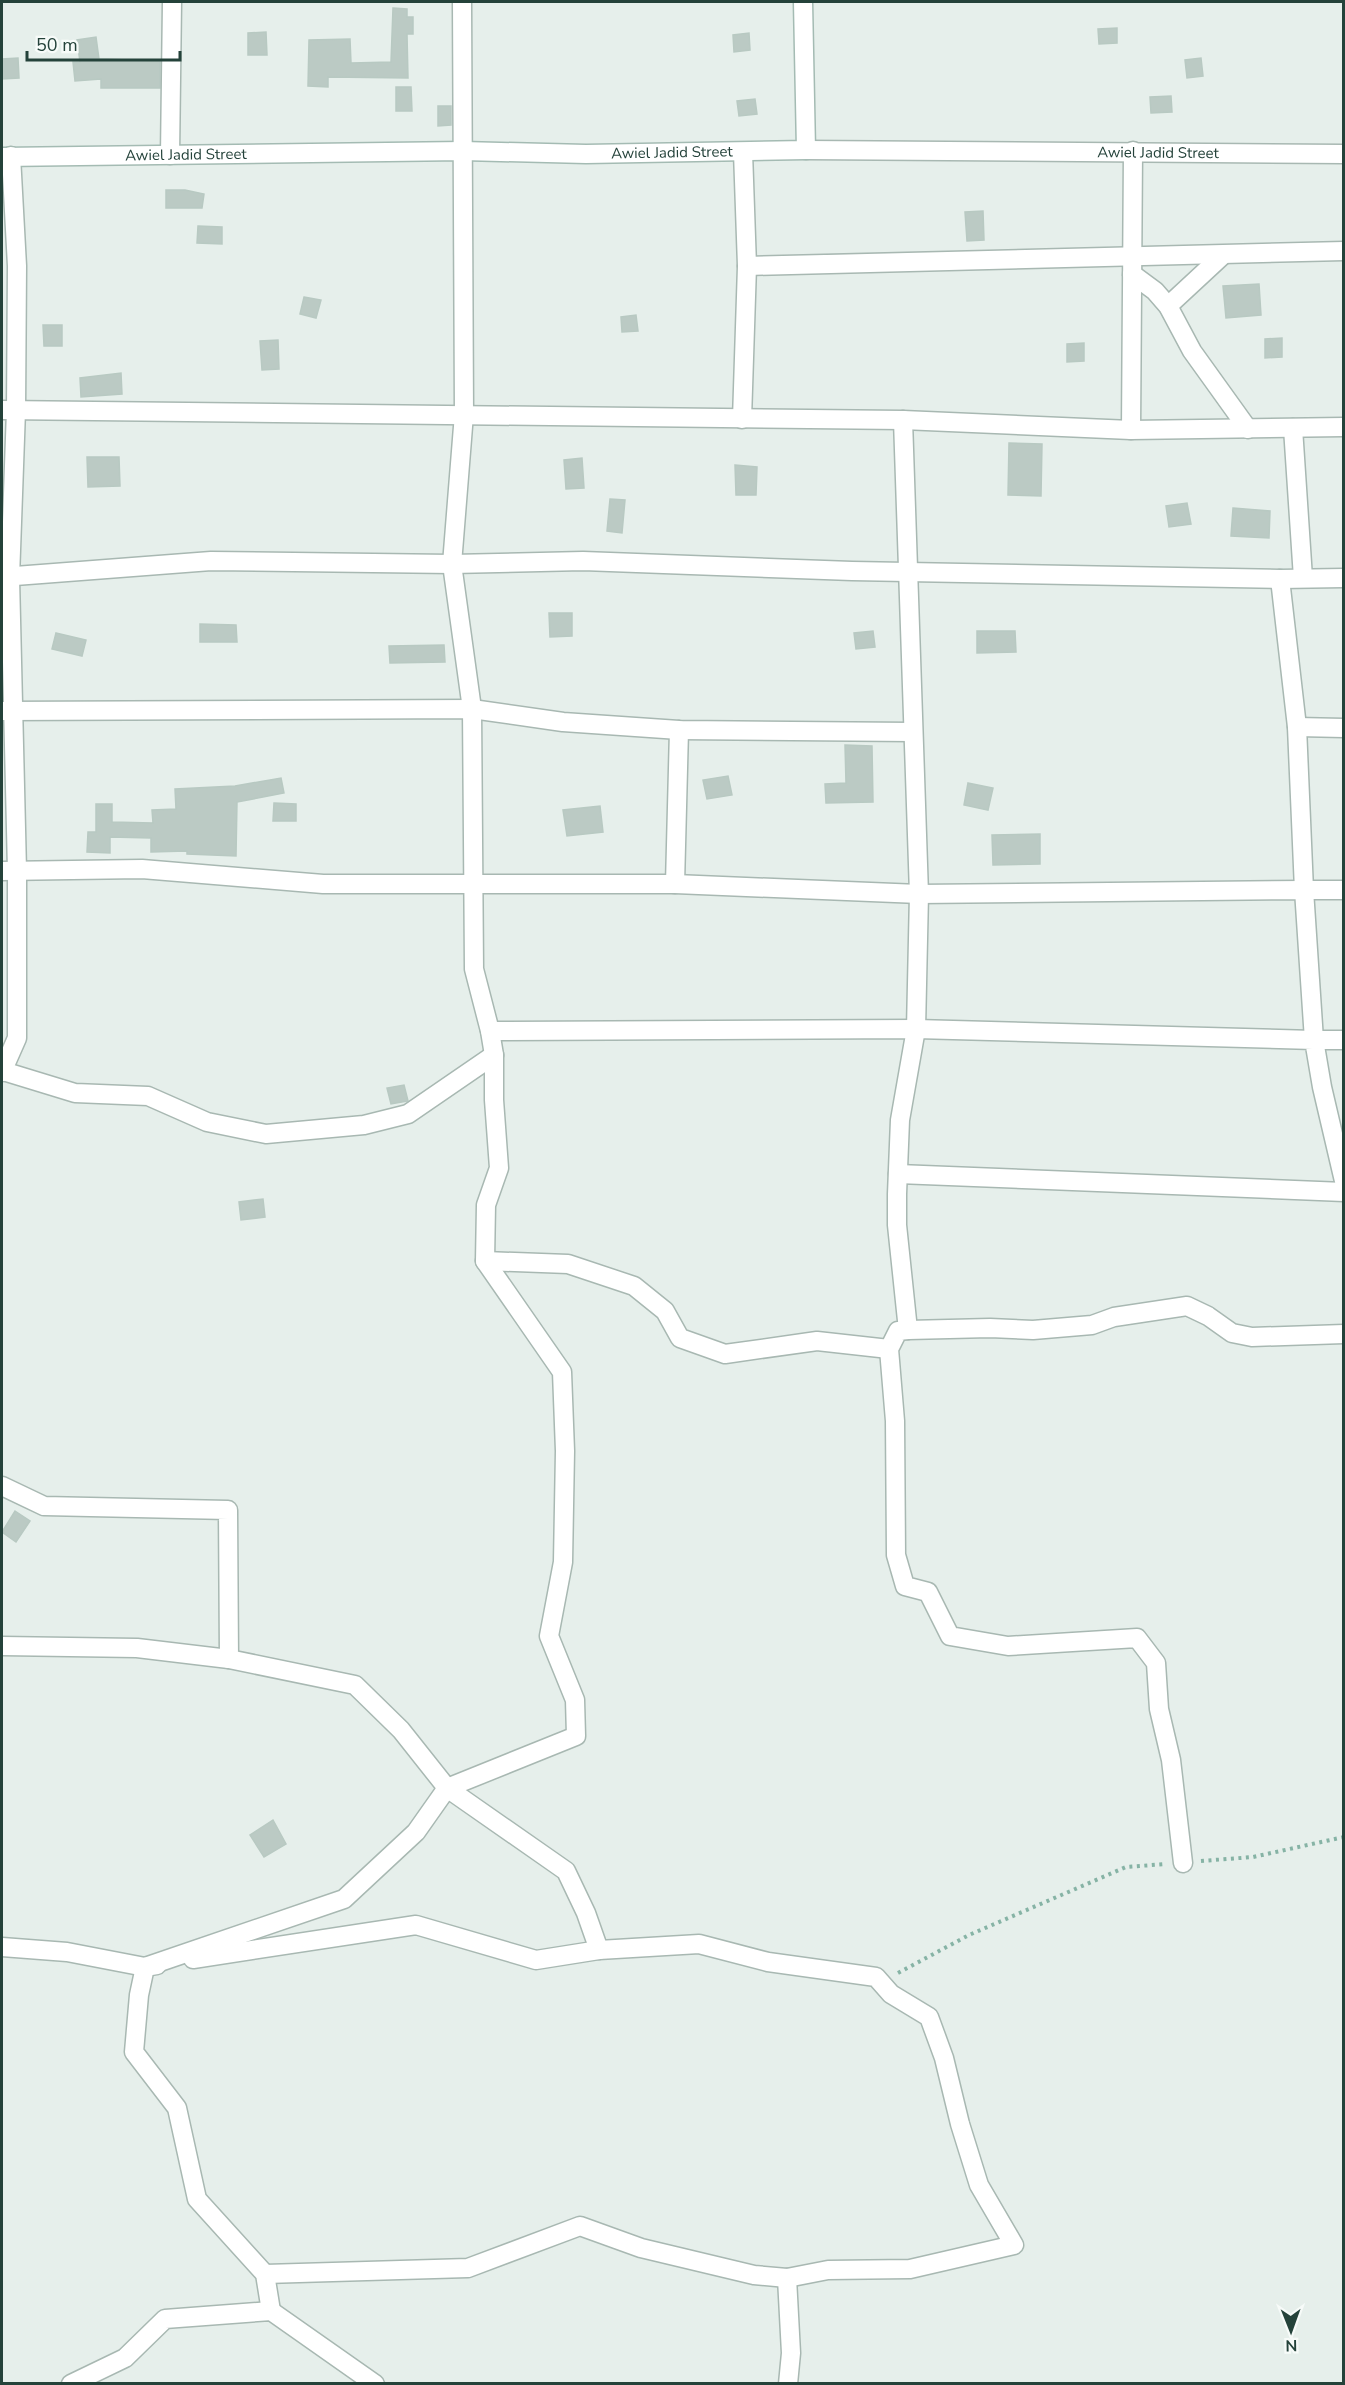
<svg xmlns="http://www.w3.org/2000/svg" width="1345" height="2385" font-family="'Nunito Sans',sans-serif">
  <rect width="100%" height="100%" fill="#e6efeb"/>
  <!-- building -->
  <g fill="#bbcac4" stroke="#b8c9c2" stroke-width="1.5">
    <polygon points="393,8 407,9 407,17 413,17 413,34 407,34 408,78 328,77 328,87 308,86 309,40 350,39 351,63 391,62"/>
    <polygon points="1117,28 1117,43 1099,44 1098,29"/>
    <polygon points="266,32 267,55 248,55 248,33"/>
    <polygon points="749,33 750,50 734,52 733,35"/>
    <polygon points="96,37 99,59 160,61 160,88 101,88 101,79 75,81 73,62 80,62 77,40"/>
    <polygon points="18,58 19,78 2,79 2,59"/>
    <polygon points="1201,58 1203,76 1187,78 1185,60"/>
    <polygon points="396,87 411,87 412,111 396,111"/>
    <polygon points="1171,96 1172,112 1151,113 1150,97"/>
    <polygon points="755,99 757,114 739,116 737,101"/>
    <polygon points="438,106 451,106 451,125 438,126"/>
    <polygon points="166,190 185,190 204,194 202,208 166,208"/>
    <polygon points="983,211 984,240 967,241 965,212"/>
    <polygon points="198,226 222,227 222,244 197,243"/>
    <polygon points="1259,284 1261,315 1226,318 1223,286"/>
    <polygon points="304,297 321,300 316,318 300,314"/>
    <polygon points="636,315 638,331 622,332 621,317"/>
    <polygon points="43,325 62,325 62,346 44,346"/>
    <polygon points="1282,338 1282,357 1265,358 1265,339"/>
    <polygon points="278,340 279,369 262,370 260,341"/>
    <polygon points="1084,343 1084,361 1067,362 1067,344"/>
    <polygon points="121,373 122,394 81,397 80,378"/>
    <polygon points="1009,443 1042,444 1041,496 1008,495"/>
    <polygon points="87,457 119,457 120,486 88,487"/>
    <polygon points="582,458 584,488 566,489 564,460"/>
    <polygon points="735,465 757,467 756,495 736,495"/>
    <polygon points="610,499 625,500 622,533 607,531"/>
    <polygon points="1187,503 1191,524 1169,527 1166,506"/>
    <polygon points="1233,508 1270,511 1269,538 1231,536"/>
    <polygon points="549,613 572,613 572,636 550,637"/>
    <polygon points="200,624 236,625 237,642 200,642"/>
    <polygon points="873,631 875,647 856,649 854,633"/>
    <polygon points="977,631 1015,631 1016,652 977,653"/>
    <polygon points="56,633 86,640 82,656 52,649"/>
    <polygon points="444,645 445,662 390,663 389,646"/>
    <polygon points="845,745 872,746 873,802 826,803 825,784 846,783"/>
    <polygon points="728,776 732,795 707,799 703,780"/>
    <polygon points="281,778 284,793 237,802 236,856 187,854 187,851 151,852 151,838 110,837 110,853 87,852 88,832 96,832 96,804 112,804 112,822 153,823 152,810 176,809 175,789 235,786"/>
    <polygon points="968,783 993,788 988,810 964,805"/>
    <polygon points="274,803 296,804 296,821 273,821"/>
    <polygon points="600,806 603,832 567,836 563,810"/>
    <polygon points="1040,834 1040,864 993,865 992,835"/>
    <polygon points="404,1085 408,1101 391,1104 387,1088"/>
    <polygon points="263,1199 265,1217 241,1220 239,1202"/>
    <polygon points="15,1511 30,1521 16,1542 2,1532"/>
    <polygon points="273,1820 286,1844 264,1857 250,1835"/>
  </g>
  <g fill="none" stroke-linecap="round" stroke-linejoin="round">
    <!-- street casing -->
    <g stroke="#a8b8b2" stroke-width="21">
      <g id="street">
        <path id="s1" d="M806,150L1344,154"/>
        <polyline points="170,155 172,2"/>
        <polyline points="747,266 1344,251"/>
        <polyline points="1132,274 1155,291 1168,306 1192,351 1248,429"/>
        <polyline points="1168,306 1223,255"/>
        <polyline points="2,410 903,420 1131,430 1344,427"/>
        <polyline points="742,419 747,266 743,152"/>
        <polyline points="903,420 919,894 916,1029 900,1120 897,1194 897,1225 908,1330 898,1331 889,1349 895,1421 896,1555 905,1586 928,1592 950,1636 1008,1646 1137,1638 1156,1663 1159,1709 1171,1760 1183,1863"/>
        <polyline points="1293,428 1303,578"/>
        <polyline points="1131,430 1133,151"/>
        <polyline points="2,577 211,561 452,564 583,561 852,571 1280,579 1344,578"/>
        <polyline points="1280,579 1297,727 1304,890 1344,890"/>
        <polyline points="2,711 472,709 563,722 679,730 913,732"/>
        <polyline points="1297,727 1344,728"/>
        <polyline points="2,871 142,869 323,884 675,884 919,894 1304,890 1314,1040 1344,1040"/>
        <polyline points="675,884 679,730"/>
        <polyline points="490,1031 916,1029 1314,1040 1322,1087 1344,1181"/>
        <polyline points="3,1071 75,1093 148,1096 207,1122 266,1134 364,1125 408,1114 494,1055"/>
        <polyline points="2,1072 17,1038 17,871 10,578 16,410 17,266 11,156"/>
        <polyline points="898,1174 1344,1192"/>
        <polyline points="485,1261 568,1264 634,1286 665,1311 680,1338 725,1354 817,1341 889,1349"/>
        <polyline points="908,1330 990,1328 1033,1330 1092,1325 1114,1317 1187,1306 1208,1316 1232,1333 1252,1337 1344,1334"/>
        <polyline points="2,1486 44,1506 228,1510 229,1659 355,1685 401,1730 447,1788 566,1871 586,1913 599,1950 699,1944 768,1962 876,1977 891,1994 929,2017 944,2058 960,2124 979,2185 1014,2245 910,2269 828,2270 787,2278 754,2275 641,2248 580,2226 468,2268 265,2274"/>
        <polyline points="2,1646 137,1648 229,1659"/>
        <polyline points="2,1947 67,1952 145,1967 157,1965"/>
        <polyline points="193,1959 416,1925 536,1960 599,1950"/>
        <polyline points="145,1967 344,1899 416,1832 447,1788 576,1736 575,1700 549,1636 563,1562 565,1451 562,1372 485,1261 486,1205 499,1168 494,1100 494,1055 490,1031 474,969 472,709 452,564 464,414 462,2"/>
        <polyline points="145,1967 139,1995 134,2052 177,2108 197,2199 265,2274 271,2311"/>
        <polyline points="787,2278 791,2353 788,2384"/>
        <polyline points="71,2384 125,2358 165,2319 271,2311 375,2384"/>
      </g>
    </g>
    <!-- secondary casing -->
    <g stroke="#a4bbb3" stroke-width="21">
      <g id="secondary">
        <path id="s2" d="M2,157L463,151L586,154L806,150L803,2"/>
      </g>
    </g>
    <!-- path -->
    <g stroke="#86b3a5" stroke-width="4" stroke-dasharray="3 4.5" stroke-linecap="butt">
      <polyline points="1201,1861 1253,1857 1344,1837"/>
      <polyline points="898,1973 969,1935 1126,1867 1166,1864"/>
    </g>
    <!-- street -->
    <use href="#street" stroke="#fff" stroke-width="18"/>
    <!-- secondary -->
    <use href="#secondary" stroke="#fff" stroke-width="18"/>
  </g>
  <g text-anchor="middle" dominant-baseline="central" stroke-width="4.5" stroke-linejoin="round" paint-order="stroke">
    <!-- street labels -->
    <g font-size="15" fill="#24423a" stroke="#f7fbf9">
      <text stroke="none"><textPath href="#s1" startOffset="352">Awiel Jadid Street</textPath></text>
      <text stroke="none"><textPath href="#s2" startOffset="670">Awiel Jadid Street</textPath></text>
      <text stroke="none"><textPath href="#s2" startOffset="184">Awiel Jadid Street</textPath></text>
    </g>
  </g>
  <!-- border -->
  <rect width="1345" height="2385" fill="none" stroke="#24423a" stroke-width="6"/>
  <!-- north arrow -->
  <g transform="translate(1291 2331) rotate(179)" stroke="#f7fbf9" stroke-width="4.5" paint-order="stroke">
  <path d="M0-4.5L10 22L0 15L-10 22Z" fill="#24423a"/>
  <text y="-9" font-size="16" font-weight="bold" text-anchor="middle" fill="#24423a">N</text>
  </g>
  <!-- scale -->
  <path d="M27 51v9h153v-9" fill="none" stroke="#24423a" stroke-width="3"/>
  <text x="36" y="51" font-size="18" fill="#24423a" stroke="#f7fbf9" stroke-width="4.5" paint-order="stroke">50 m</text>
</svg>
